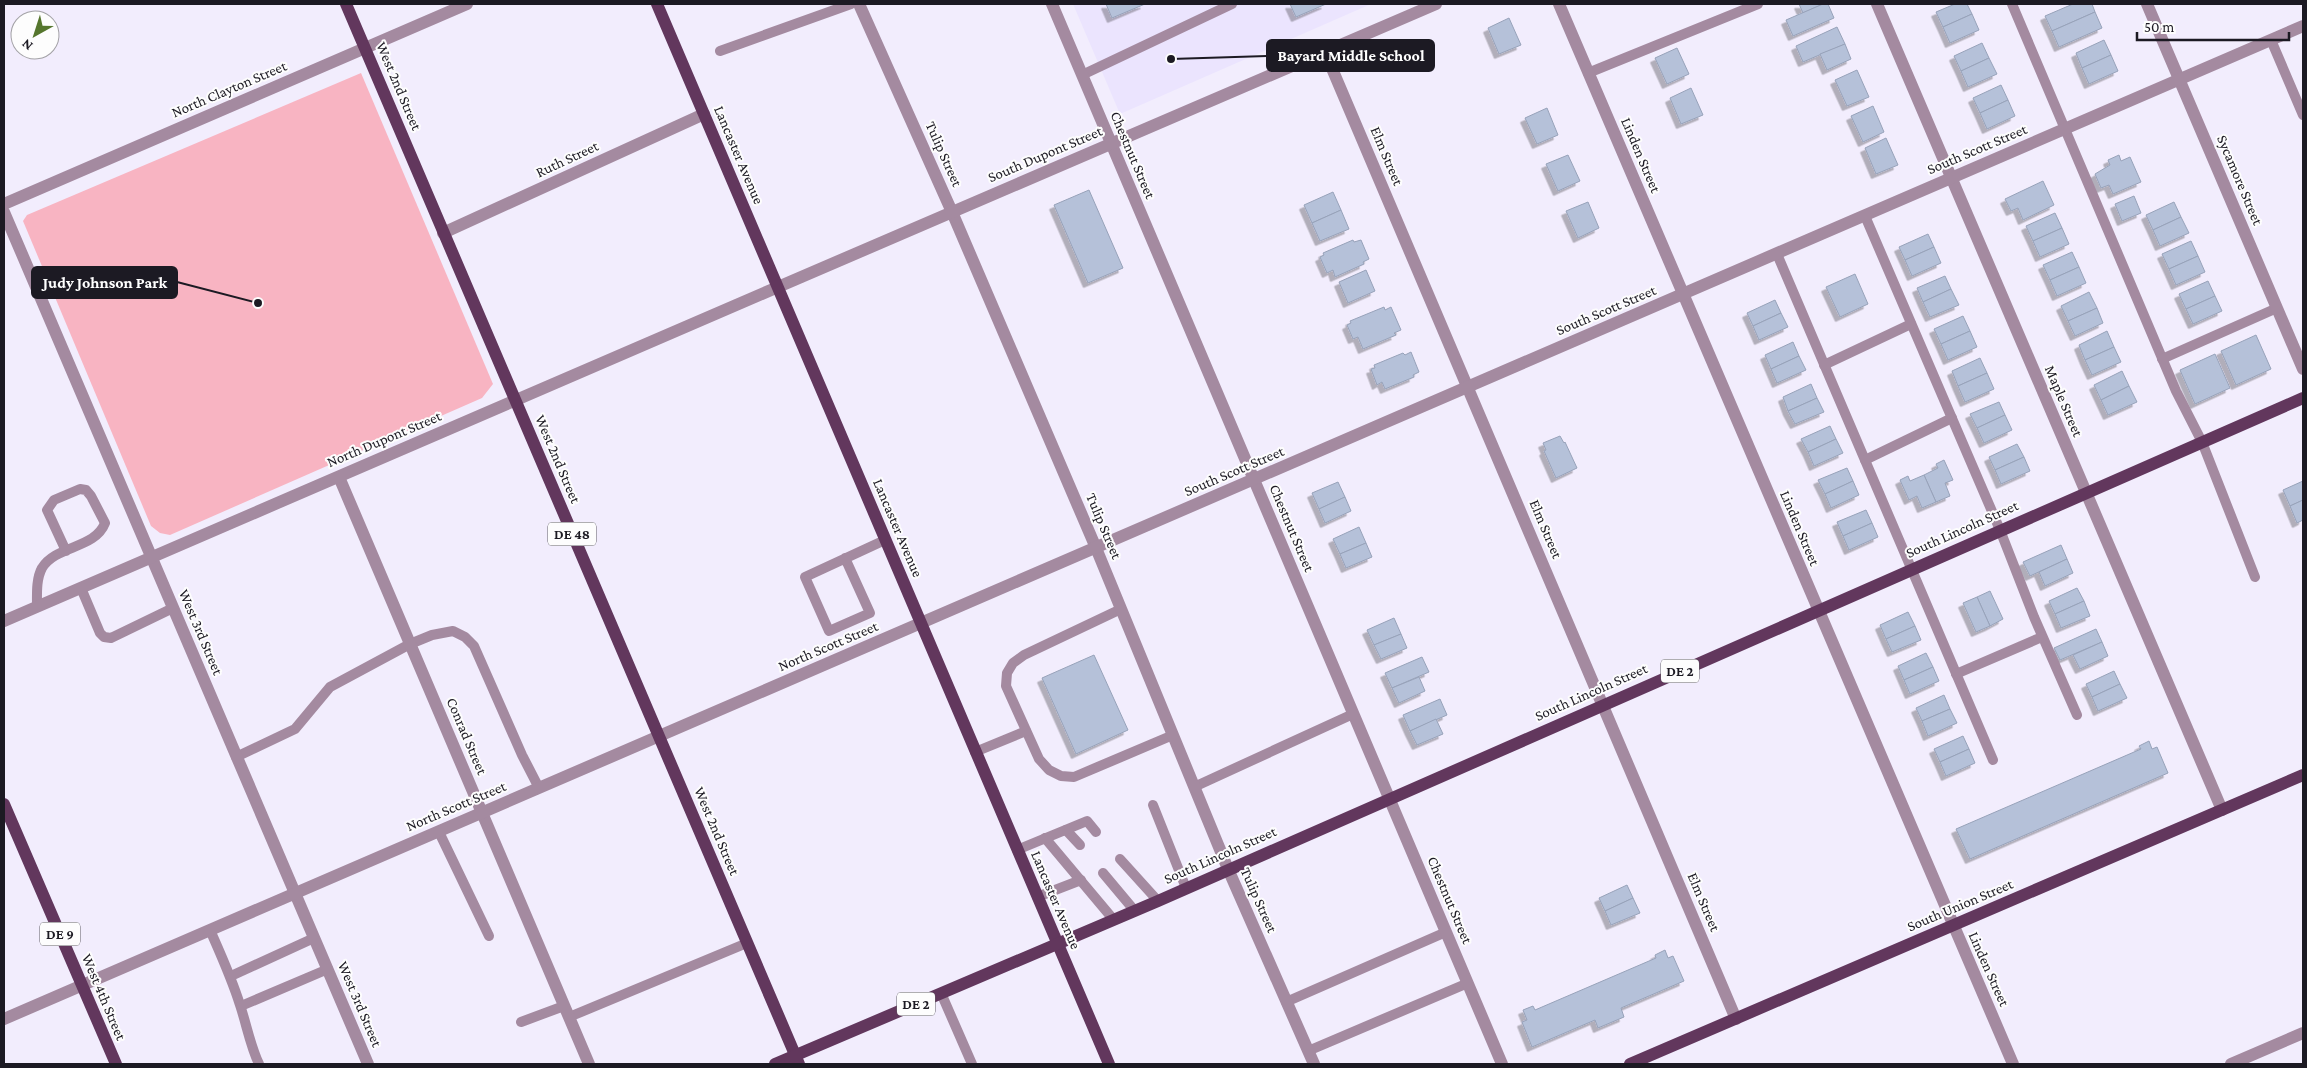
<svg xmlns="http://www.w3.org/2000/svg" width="2307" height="1068" font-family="'Crimson Pro',serif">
  <defs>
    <filter id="shadow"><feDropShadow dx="-4.5" dy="4.5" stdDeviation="0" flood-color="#0004"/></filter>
  </defs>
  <rect width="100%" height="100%" fill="#f2edfd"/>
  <!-- built -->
  <polygon fill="#ebe4fe" points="1073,4 1371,4 1120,114"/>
  <!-- green -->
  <polygon fill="#f8b4c2" points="361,73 493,384 482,398 170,535 160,533 151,526 23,221 27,215"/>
  <!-- building -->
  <g fill="#b5c1d9" stroke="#97a2b9" filter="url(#shadow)">
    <polygon points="1106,4 1145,4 1112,18"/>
    <polygon points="1290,4 1326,4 1296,17"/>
    <polygon points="1799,4 1823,4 1803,13"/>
    <polygon points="1823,4 1828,4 1834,18 1793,36 1786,20"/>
    <polygon points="1955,4 1967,4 1972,14 1943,27 1936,12"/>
    <polygon points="2073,4 2092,4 2095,12 2052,31 2045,16"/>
    <polygon points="2095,12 2102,28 2059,47 2052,31"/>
    <polygon points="1972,14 1979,30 1950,43 1943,27"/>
    <polygon points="1509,18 1521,45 1499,54 1488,28"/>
    <polygon points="1837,27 1845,44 1803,62 1796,46"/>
    <polygon points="2104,40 2111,55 2082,68 2076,53"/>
    <polygon points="1982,43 1989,58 1961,71 1954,56"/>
    <polygon points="1845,44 1851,59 1827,70 1820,54"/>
    <polygon points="1677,48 1689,74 1667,84 1655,58"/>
    <polygon points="2111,55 2118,71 2089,84 2082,68"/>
    <polygon points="1989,58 1997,74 1968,87 1961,71"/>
    <polygon points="1857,70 1869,97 1847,106 1835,80"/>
    <polygon points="2001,85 2008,100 1980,113 1973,98"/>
    <polygon points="1691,88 1703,115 1681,124 1670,98"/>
    <polygon points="2008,100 2015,116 1987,129 1980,113"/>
    <polygon points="1873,106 1884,132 1863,142 1851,116"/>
    <polygon points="1547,108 1558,135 1537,144 1525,118"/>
    <polygon points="1886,138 1898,165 1876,174 1865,148"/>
    <polygon points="1568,155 1580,181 1558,191 1546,164"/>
    <polygon points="2119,155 2121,161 2130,157 2141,182 2113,194 2109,185 2101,188 2095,174 2110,165 2108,160"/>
    <polygon points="2043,181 2054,205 2023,220 2018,208 2011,211 2005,199"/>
    <polygon points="1089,190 1123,268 1088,283 1054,205"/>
    <polygon points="1333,192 1341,210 1312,223 1304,205"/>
    <polygon points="2134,196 2141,213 2122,221 2115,204"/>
    <polygon points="1588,202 1599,228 1578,238 1566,211"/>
    <polygon points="2174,202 2181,217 2153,230 2146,215"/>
    <polygon points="1341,210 1349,229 1320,241 1312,223"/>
    <polygon points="2055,213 2062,228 2033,241 2026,226"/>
    <polygon points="2181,217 2189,233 2160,246 2153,230"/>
    <polygon points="2062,228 2069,244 2040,257 2033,241"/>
    <polygon points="1928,234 1934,247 1905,260 1899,247"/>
    <polygon points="1353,240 1354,242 1361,240 1369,259 1363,262 1364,264 1335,277 1333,270 1327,273 1320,257 1324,255 1323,253"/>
    <polygon points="2191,241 2198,256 2169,269 2162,254"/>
    <polygon points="1934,247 1941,263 1912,276 1905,260"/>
    <polygon points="2072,252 2079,267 2050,280 2043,265"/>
    <polygon points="2198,256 2205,272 2176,285 2169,269"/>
    <polygon points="2079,267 2086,283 2057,296 2050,280"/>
    <polygon points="1366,270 1375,291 1348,303 1339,282"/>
    <polygon points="1855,274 1868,304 1840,317 1826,287"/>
    <polygon points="1945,276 1951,289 1923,302 1917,288"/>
    <polygon points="2208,281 2215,296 2186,309 2179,294"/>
    <polygon points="1951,289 1959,305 1930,317 1923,302"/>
    <polygon points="2089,292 2097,308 2068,321 2061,306"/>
    <polygon points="2215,296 2222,311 2193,324 2186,309"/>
    <polygon points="1775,300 1781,313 1753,326 1747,313"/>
    <polygon points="1384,307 1385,310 1391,307 1401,330 1394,333 1396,335 1363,349 1358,337 1353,339 1347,325 1351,323 1350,321"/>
    <polygon points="2097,308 2103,323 2075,336 2068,321"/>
    <polygon points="1781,313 1788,327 1759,340 1753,326"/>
    <polygon points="1963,316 1970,331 1941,344 1934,329"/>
    <polygon points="1970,331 1977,347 1948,360 1941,344"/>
    <polygon points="2107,331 2114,347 2085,360 2079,345"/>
    <polygon points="2256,335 2271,369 2236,385 2221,351"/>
    <polygon points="1793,342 1799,356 1771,369 1765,355"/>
    <polygon points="2114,347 2121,362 2092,375 2085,360"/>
    <polygon points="1411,352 1419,372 1413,375 1414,377 1385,389 1382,382 1377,385 1371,369 1375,368 1374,365 1403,353 1405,355"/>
    <polygon points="2215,354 2230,388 2195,404 2180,370"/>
    <polygon points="1799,356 1806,370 1777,383 1771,369"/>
    <polygon points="1980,358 1987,373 1958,386 1952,371"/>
    <polygon points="2122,371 2129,386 2101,400 2094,385"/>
    <polygon points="1987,373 1994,389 1965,402 1958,386"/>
    <polygon points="1811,384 1817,398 1788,411 1783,397"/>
    <polygon points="2129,386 2137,402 2108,415 2101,400"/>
    <polygon points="1817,398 1824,412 1795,424 1788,411"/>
    <polygon points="1999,402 2005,415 1977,428 1970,414"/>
    <polygon points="2005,415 2012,430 1984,443 1977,428"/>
    <polygon points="1830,426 1836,439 1808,452 1801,439"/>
    <polygon points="1560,436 1564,443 1565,442 1577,468 1556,478 1544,451 1546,450 1543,443"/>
    <polygon points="1836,439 1843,453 1814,466 1808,452"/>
    <polygon points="2017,444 2024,457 1995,470 1989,457"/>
    <polygon points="2024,457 2030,471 2001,484 1995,470"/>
    <polygon points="1944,460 1953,480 1945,483 1950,496 1936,502 1924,475 1938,468 1936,464"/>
    <polygon points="1847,468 1853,481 1825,494 1818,480"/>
    <polygon points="1924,475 1936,502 1922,508 1917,496 1909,500 1900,480 1908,476 1910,481"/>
    <polygon points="1853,481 1859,495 1831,508 1825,494"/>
    <polygon points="2303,481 2303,500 2290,506 2283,490"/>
    <polygon points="1338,482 1345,497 1319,509 1312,493"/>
    <polygon points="1345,497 1351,511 1325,523 1319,509"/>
    <polygon points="2303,500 2303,520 2297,523 2290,506"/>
    <polygon points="1866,510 1872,523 1843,536 1837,522"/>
    <polygon points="1872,523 1878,537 1849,550 1843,536"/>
    <polygon points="1359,527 1366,543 1340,554 1333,539"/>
    <polygon points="1366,543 1372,557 1346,568 1340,554"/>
    <polygon points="2061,545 2067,559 2030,576 2023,562"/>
    <polygon points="2067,559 2073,573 2045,586 2039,572"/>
    <polygon points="2077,588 2084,601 2055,614 2049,601"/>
    <polygon points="1990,591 2003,619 1990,626 1977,597"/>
    <polygon points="1977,597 1990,626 1976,632 1963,603"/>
    <polygon points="2084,601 2090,616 2061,628 2055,614"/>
    <polygon points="1908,612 1915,626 1886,639 1880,625"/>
    <polygon points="1394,618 1401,634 1374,645 1367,630"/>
    <polygon points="1915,626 1921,640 1892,652 1886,639"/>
    <polygon points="2096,629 2102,642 2060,660 2054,648"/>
    <polygon points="1401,634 1407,648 1381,659 1374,645"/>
    <polygon points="2102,642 2108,656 2080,669 2073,655"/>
    <polygon points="1926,653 1933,667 1904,680 1898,666"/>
    <polygon points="1094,655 1128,730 1076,754 1042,678"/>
    <polygon points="1422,657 1429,672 1392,688 1385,673"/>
    <polygon points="1933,667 1939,681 1910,694 1904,680"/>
    <polygon points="2114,671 2120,684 2092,697 2086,684"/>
    <polygon points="1419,677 1425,691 1399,703 1392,688"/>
    <polygon points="2120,684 2127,698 2098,711 2092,697"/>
    <polygon points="1944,695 1950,709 1922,721 1916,708"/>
    <polygon points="1440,699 1447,715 1410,731 1403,715"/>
    <polygon points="1950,709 1957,723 1928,736 1922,721"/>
    <polygon points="1436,719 1443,734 1417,745 1410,731"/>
    <polygon points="1963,736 1969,749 1940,762 1934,749"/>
    <polygon points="2149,741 2152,749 2157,747 2168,773 1970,859 1956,829 2141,749 2139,746"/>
    <polygon points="1969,749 1975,763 1946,776 1940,762"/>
    <polygon points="1627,885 1633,898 1605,911 1599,898"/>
    <polygon points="1633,898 1640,913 1611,925 1605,911"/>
    <polygon points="1665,950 1668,958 1673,956 1684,981 1621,1008 1624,1017 1598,1028 1595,1020 1532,1047 1522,1022 1527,1020 1523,1010 1533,1006 1535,1010 1656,958 1655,955"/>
  </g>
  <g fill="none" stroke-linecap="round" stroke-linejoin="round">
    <!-- service -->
    <g stroke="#a48aa0" stroke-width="10">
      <polyline points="2012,4 2176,391 2202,442 2255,577"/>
      <polyline points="2271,40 2303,115"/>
      <polyline points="720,51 851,4"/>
      <polyline points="1588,73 1758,4"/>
      <polyline points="1082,75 1232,4"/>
      <polyline points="1865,216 2000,530 2034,617 2077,715"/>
      <polyline points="1777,254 1993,760"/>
      <polyline points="2162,359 2277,308"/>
      <polyline points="1824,365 1911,324"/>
      <polyline points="1865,460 1952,418"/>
      <polyline points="845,558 870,613 829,631 805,577 885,540"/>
      <polyline points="81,588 100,633 104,637 111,638 173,608"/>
      <path d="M37,607C37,594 36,579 42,568C56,545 95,549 105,523L91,496L86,490L80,489L54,500L47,510L66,551"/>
      <polyline points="1121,609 1024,655 1013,663 1007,673 1006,686 1039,759 1049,770 1061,776 1074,777 1173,735"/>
      <polyline points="1956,674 2042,637"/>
      <polyline points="975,752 1026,731"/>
      <polyline points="236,757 295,729 330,687 410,644 432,635 453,631 465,637 474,646 522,755 539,788"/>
      <polyline points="1194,787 1353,714"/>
      <polyline points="1153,805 1186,888"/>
      <polyline points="1066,830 1080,845"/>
      <polyline points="439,832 489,936"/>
      <polyline points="1045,838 1113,919"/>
      <polyline points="1017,850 1087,821 1096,832"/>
      <polyline points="1120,859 1158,901"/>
      <polyline points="1103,873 1134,910"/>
      <polyline points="1037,897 1081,880"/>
      <path d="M210,930C221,955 232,979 240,1005C247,1026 250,1045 259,1064"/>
      <polyline points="231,976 314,938"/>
      <polyline points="941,993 972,1064"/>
      <polyline points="1286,1002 1446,932"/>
      <polyline points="241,1006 328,969"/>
      <polyline points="569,1017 747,943"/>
      <polyline points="521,1022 564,1006"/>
      <polyline points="1308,1051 1468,983"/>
    </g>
    <!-- minor -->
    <g stroke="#a48aa0" stroke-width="12">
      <polyline points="859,4 952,212 1096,548 1228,869 1314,1064"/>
      <polyline points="1052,4 1502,1064"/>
      <polyline points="1559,4 2013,1064"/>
      <polyline points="1877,4 2222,810"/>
      <polyline points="2147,4 2303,369"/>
      <polyline points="1325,52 1736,1019"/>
      <polyline points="4,212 368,1064"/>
      <polyline points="443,233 704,114"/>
      <polyline points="778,287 1436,4"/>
      <polyline points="339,477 589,1064"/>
      <polyline points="4,1019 2303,26"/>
      <polyline points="2231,1064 2303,1033"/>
    </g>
    <!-- tertiary -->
    <g stroke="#a48aa0" stroke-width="12">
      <polyline points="4,204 467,4"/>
      <polyline points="4,621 778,287"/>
    </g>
    <!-- primary -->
    <g stroke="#62375d" stroke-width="12">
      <polyline points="346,4 799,1064"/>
      <polyline points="657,4 1109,1064"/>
      <polyline points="4,804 116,1064"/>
      <polyline points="775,1064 1158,901 2303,398"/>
      <polyline points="1630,1064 2303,775"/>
    </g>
  </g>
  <g text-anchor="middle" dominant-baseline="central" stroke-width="4" stroke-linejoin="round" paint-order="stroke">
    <!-- shield labels -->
    <g fill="#fdfdfd" stroke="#605e64" stroke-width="1">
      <rect x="548" y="522.5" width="48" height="23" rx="4"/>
      <rect x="1661" y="659.5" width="38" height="23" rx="4"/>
      <rect x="40" y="922.5" width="40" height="23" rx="4"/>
      <rect x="897" y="992.5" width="38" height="23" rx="4"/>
    </g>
    <g font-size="14" font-weight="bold" fill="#1c1a23">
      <text x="572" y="534">DE 48</text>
      <text x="1680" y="671">DE 2</text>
      <text x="60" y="934">DE 9</text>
      <text x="916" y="1004">DE 2</text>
    </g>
    <!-- street labels -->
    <g font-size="15" fill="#1c1a23" stroke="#fdfdfd">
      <text transform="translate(399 86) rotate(67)">West 2nd Street</text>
      <text transform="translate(229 89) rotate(-23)">North Clayton Street</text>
      <text transform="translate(1977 149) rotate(-23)">South Scott Street</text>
      <text transform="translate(944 154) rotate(66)">Tulip Street</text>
      <text transform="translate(1045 154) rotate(-23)">South Dupont Street</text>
      <text transform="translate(739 155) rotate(67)">Lancaster Avenue</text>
      <text transform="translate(1133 155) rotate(67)">Chestnut Street</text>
      <text transform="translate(1641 155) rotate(67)">Linden Street</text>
      <text transform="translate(1387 156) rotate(67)">Elm Street</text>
      <text transform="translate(567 159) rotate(-25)">Ruth Street</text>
      <text transform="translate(2240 180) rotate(67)">Sycamore Street</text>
      <text transform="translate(1606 310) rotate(-23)">South Scott Street</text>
      <text transform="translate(2064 401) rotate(67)">Maple Street</text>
      <text transform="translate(384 439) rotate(-23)">North Dupont Street</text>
      <text transform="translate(558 459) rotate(67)">West 2nd Street</text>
      <text transform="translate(1234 471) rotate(-23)">South Scott Street</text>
      <text transform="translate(1104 526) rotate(67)">Tulip Street</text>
      <text transform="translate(898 528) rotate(67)">Lancaster Avenue</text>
      <text transform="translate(1292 528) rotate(67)">Chestnut Street</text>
      <text transform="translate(1800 528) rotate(67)">Linden Street</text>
      <text transform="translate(1546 529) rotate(67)">Elm Street</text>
      <text transform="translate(1962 529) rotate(-24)">South Lincoln Street</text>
      <text transform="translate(201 632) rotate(67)">West 3rd Street</text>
      <text transform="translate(828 646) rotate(-23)">North Scott Street</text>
      <text transform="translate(1591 692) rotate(-24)">South Lincoln Street</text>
      <text transform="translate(467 736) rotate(67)">Conrad Street</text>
      <text transform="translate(456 806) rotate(-23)">North Scott Street</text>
      <text transform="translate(717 831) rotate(67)">West 2nd Street</text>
      <text transform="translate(1220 855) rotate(-24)">South Lincoln Street</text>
      <text transform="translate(1056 900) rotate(67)">Lancaster Avenue</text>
      <text transform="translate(1259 900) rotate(66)">Tulip Street</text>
      <text transform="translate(1450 900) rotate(67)">Chestnut Street</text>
      <text transform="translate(1704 902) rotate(67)">Elm Street</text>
      <text transform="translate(1960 905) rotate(-23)">South Union Street</text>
      <text transform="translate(1989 969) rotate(66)">Linden Street</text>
      <text transform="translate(104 997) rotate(67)">West 4th Street</text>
      <text transform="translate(360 1004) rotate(67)">West 3rd Street</text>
    </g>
  </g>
  <!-- callouts -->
  <path fill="none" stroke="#1c1a23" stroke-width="2" d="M1171 59L1267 56M258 303L177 282"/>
  <g fill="#1c1a23" stroke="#fdfdfd" stroke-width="2">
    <circle cx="1171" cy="59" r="5"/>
    <circle cx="258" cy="303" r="5"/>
  </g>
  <g fill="#1c1a23" stroke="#1c1a23" stroke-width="2">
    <rect x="1267" y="40" width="167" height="31" rx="5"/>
    <rect x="32" y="267" width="145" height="31" rx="5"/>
  </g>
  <g font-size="16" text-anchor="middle" font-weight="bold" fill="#fff">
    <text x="1351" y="61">Bayard Middle School</text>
    <text x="105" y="288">Judy Johnson Park</text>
  </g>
  <!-- border -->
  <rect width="2307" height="1068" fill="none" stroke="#1c1a23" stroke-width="10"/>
  <!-- north arrow -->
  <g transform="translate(35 35) rotate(219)"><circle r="24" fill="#fdfdfd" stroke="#a3a2a6"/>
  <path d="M0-4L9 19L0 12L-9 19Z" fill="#55762d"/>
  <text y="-8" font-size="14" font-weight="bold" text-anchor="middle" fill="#1c1a23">N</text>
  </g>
  <!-- scale -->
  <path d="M2137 32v8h152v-8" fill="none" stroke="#1c1a23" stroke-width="2.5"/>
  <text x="2144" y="32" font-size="15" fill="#1c1a23" stroke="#fdfdfd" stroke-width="4" paint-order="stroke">50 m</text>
</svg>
